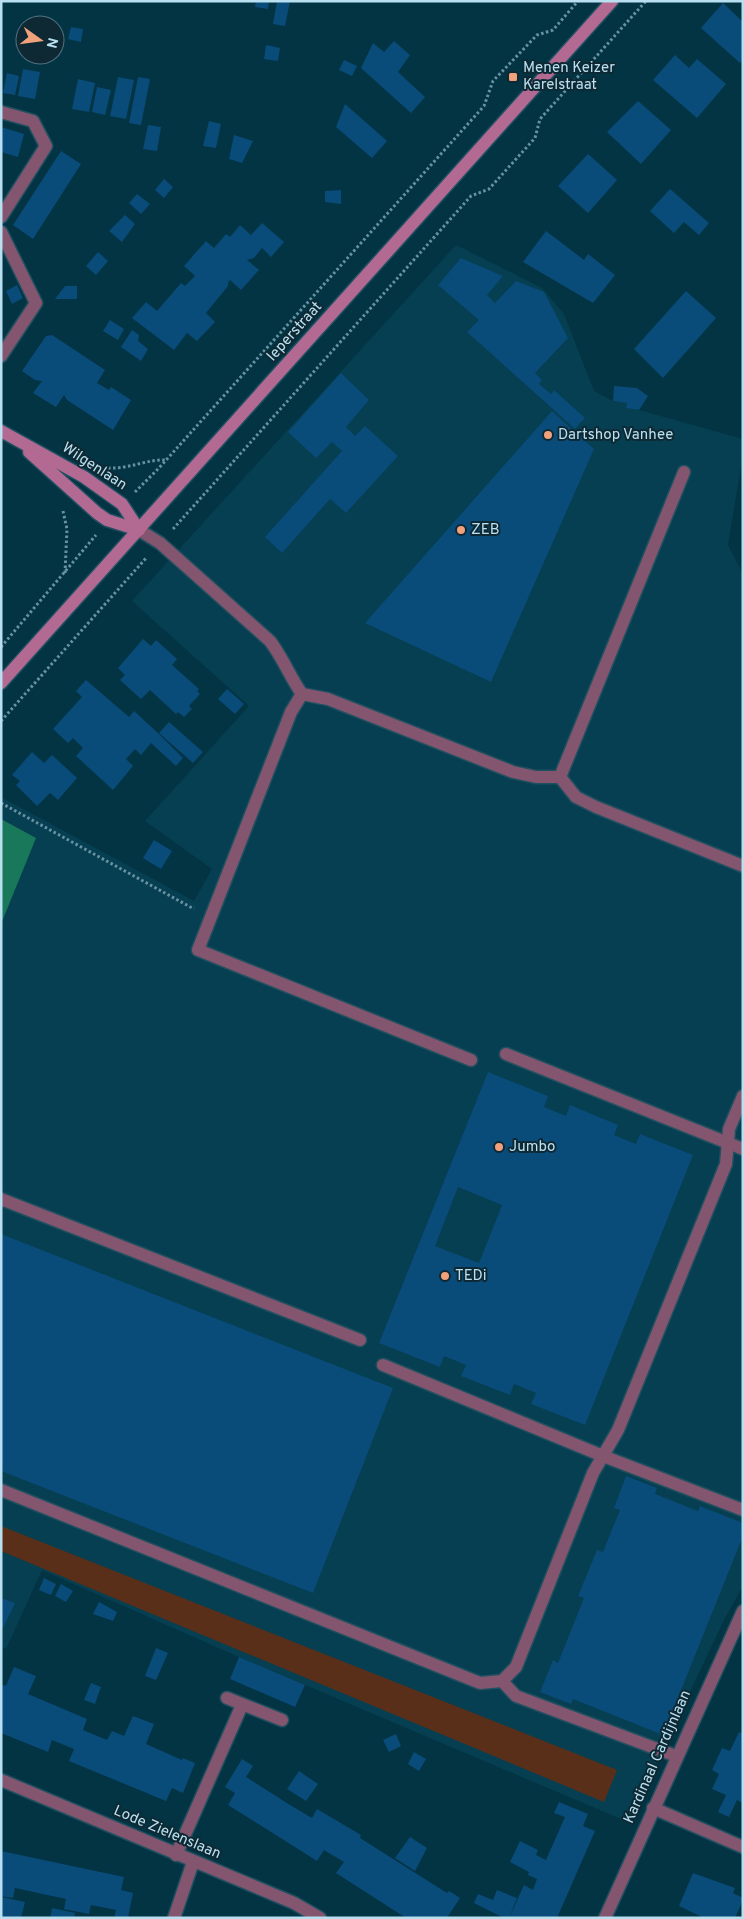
<svg xmlns="http://www.w3.org/2000/svg" width="744" height="1919" font-family="Overpass,sans-serif">
  <rect width="100%" height="100%" fill="#033444"/>
  <!-- built -->
  <polygon fill="#063f51" points="456,245 542,288 564,314 594,391 613,401 627,403 626,408 643,411 743,439 743,455 728,545 743,574 743,1586 725,1618 628,1822 239,1657 42,1570 6,1649 1,1647 1,797 194,901 212,869 145,821 249,706 132,601"/>
  <!-- green -->
  <polygon fill="#5a2f19" points="1,1526 617,1770 604,1802 1,1551"/>
  <!-- water -->
  <polygon fill="#1a785a" points="1,819 36,838 1,924"/>
  <!-- building -->
  <g fill="#094b79" fill-rule="evenodd">
    <polygon points="256,1 269,1 268,9 255,7"/>
    <polygon points="277,1 290,1 285,26 273,24"/>
    <polygon points="723,3 743,22 743,60 740,63 701,28"/>
    <polygon points="71,27 83,29 81,42 68,39"/>
    <polygon points="394,41 410,55 398,72 425,97 411,113 361,68 373,43 384,52"/>
    <polygon points="266,45 280,48 278,61 264,59"/>
    <polygon points="675,55 689,68 697,59 726,84 697,118 653,80"/>
    <polygon points="344,60 357,66 352,76 339,70"/>
    <polygon points="23,69 40,72 35,99 18,96"/>
    <polygon points="7,73 19,76 15,95 3,93"/>
    <polygon points="118,77 134,80 126,119 110,116"/>
    <polygon points="138,77 150,79 141,125 129,123"/>
    <polygon points="78,79 95,83 89,112 72,109"/>
    <polygon points="97,87 111,90 105,115 92,112"/>
    <polygon points="638,101 671,130 641,164 607,132"/>
    <polygon points="345,104 387,141 372,158 336,127"/>
    <polygon points="209,121 221,124 216,148 203,146"/>
    <polygon points="148,125 161,127 157,151 143,149"/>
    <polygon points="1,127 24,134 18,157 1,152"/>
    <polygon points="234,135 253,141 242,163 229,159"/>
    <polygon points="61,151 81,164 33,239 13,225"/>
    <polygon points="588,154 617,180 588,213 558,186"/>
    <polygon points="164,179 173,187 164,198 155,190"/>
    <polygon points="670,189 709,223 699,235 684,222 674,233 650,211"/>
    <polygon points="341,190 341,204 325,202 325,191"/>
    <polygon points="137,194 150,204 141,214 129,203"/>
    <polygon points="125,215 135,224 122,242 109,231"/>
    <polygon points="262,223 284,242 271,257 262,248 254,258 247,260 259,270 241,290 230,280 228,283 228,286 206,313 215,322 197,341 187,333 174,350 132,318 146,302 157,311 181,283 185,286 195,276 184,266 206,241 214,248 226,234 230,237 240,225 251,235"/>
    <polygon points="546,231 584,260 588,254 615,275 593,303 523,262"/>
    <polygon points="98,252 108,261 96,275 86,266"/>
    <polygon points="461,258 503,276 487,295 495,303 516,281 544,292 568,338 535,373 542,380 539,384 551,394 554,390 585,418 575,429 467,332 479,320 438,285"/>
    <polygon points="17,285 23,298 12,304 6,291"/>
    <polygon points="65,286 77,286 77,299 55,299"/>
    <polygon points="686,291 716,318 663,378 634,349"/>
    <polygon points="110,320 124,329 118,340 103,331"/>
    <polygon points="132,330 139,335 138,341 148,349 141,361 121,347"/>
    <polygon points="52,335 105,370 97,383 109,390 111,387 131,400 113,430 67,400 64,395 56,407 33,393 42,381 35,380 22,371 46,336"/>
    <polygon points="341,373 369,400 346,427 355,436 365,426 398,456 346,513 330,499 282,553 265,537 342,451 332,442 316,458 288,432"/>
    <polygon points="614,386 637,388 648,396 639,410 626,408 627,403 613,401"/>
    <polygon points="552,411 594,449 491,682 365,623"/>
    <polygon points="143,639 151,646 156,640 177,659 172,665 199,689 197,691 200,694 189,706 192,709 184,717 178,712 176,714 150,690 141,699 120,680 125,675 118,668"/>
    <polygon points="86,680 129,717 134,711 159,734 183,758 176,766 151,743 141,755 135,749 126,759 133,766 113,790 76,756 83,748 73,738 68,743 53,729 82,697 76,691"/>
    <polygon points="227,689 244,704 235,714 218,699"/>
    <polygon points="169,722 203,752 193,763 159,733"/>
    <polygon points="32,752 44,763 52,755 77,778 58,800 50,793 37,806 16,785 20,781 12,775"/>
    <polygon points="154,840 172,851 161,869 143,858"/>
    <path d="M488,1072L548,1096L544,1107L566,1116L570,1105L618,1125L614,1135L636,1144L640,1134L693,1155L585,1425L531,1404L536,1393L514,1384L510,1395L461,1376L466,1365L444,1356L440,1367L379,1343ZM458,1187L502,1205L479,1263L435,1246Z"/>
    <polygon points="1,1234 393,1388 313,1593 1,1471"/>
    <polygon points="626,1476 657,1488 655,1494 698,1511 700,1506 743,1523 743,1536 663,1735 573,1699 571,1704 540,1692 553,1660 558,1663 584,1598 578,1596 597,1550 603,1552 611,1532 620,1510 614,1508"/>
    <polygon points="44,1578 56,1584 51,1595 39,1590"/>
    <polygon points="61,1584 73,1591 66,1602 55,1596"/>
    <polygon points="1,1598 15,1603 3,1628 1,1628"/>
    <polygon points="99,1602 117,1612 113,1621 93,1614"/>
    <polygon points="156,1648 168,1653 156,1680 145,1676"/>
    <polygon points="239,1657 305,1685 295,1707 230,1679"/>
    <polygon points="14,1667 36,1676 28,1694 87,1719 83,1730 107,1740 112,1731 124,1736 133,1716 154,1724 146,1744 182,1760 183,1758 195,1763 183,1793 172,1788 166,1801 69,1761 74,1749 52,1740 48,1752 1,1733 1,1684 6,1686"/>
    <polygon points="91,1683 101,1687 95,1704 84,1700"/>
    <polygon points="739,1732 743,1734 743,1803 737,1800 729,1817 718,1812 726,1795 712,1789 719,1774 712,1770 722,1748 730,1751"/>
    <polygon points="396,1734 401,1746 389,1752 383,1740"/>
    <polygon points="414,1752 426,1759 419,1771 408,1764"/>
    <polygon points="242,1759 253,1766 246,1777 290,1805 312,1818 317,1809 361,1835 360,1838 447,1893 449,1891 460,1898 447,1918 406,1918 336,1873 344,1862 324,1850 317,1861 228,1805 235,1793 225,1787"/>
    <polygon points="299,1771 318,1784 306,1801 287,1789"/>
    <polygon points="559,1802 588,1814 583,1826 595,1831 557,1918 509,1918 524,1885 533,1890 537,1879 528,1875 529,1872 510,1862 520,1841 538,1850 536,1855 546,1860 565,1817 554,1813"/>
    <polygon points="410,1837 427,1848 415,1871 395,1858"/>
    <polygon points="1,1851 124,1877 121,1890 133,1893 128,1918 114,1918 116,1910 91,1905 89,1914 64,1909 66,1899 15,1888 13,1898 1,1896"/>
    <polygon points="693,1873 735,1888 733,1893 743,1898 743,1900 735,1918 704,1918 679,1906"/>
    <polygon points="497,1890 517,1898 509,1918 504,1918 474,1903 478,1894 493,1900"/>
    <polygon points="2,1897 25,1902 21,1918 1,1918"/>
    <polygon points="52,1908 75,1913 74,1918 50,1918"/>
  </g>
  <g fill="none" stroke-linecap="round" stroke-linejoin="round">
    <!-- lane casing -->
    <g stroke="#205060" stroke-width="15">
      <g id="lane">
        <polyline points="1,112 33,121 46,146 1,217"/>
        <polyline points="1,232 36,303 1,356"/>
        <polyline points="302,694 291,712 198,950 471,1060"/>
        <polyline points="506,1054 743,1149"/>
        <polyline points="1,1199 360,1340"/>
        <polyline points="383,1365 603,1456 743,1510"/>
        <polyline points="502,1681 516,1696 676,1756"/>
        <polyline points="227,1698 282,1720"/>
        <polyline points="176,1855 242,1705"/>
      </g>
    </g>
    <!-- street casing -->
    <g stroke="#205060" stroke-width="15">
      <g id="street">
        <path d="M139,530L160,543L270,641C283,658 290,677 302,694L328,699L513,772L536,777H560L576,797L596,807L743,866"/>
        <polyline points="560,777 684,472"/>
        <polyline points="1,1490 480,1683 502,1681 516,1667 593,1473 618,1430 726,1164 729,1129 743,1096"/>
        <polyline points="1,1780 294,1903 320,1918"/>
        <polyline points="653,1808 743,1847"/>
        <polyline points="174,1918 193,1862"/>
        <polyline points="605,1918 743,1611"/>
      </g>
    </g>
    <!-- secondary casing -->
    <g stroke="#205060" stroke-width="15">
      <g id="secondary">
        <polyline points="1,431 84,477 122,504 139,530"/>
        <polyline points="29,452 97,513 107,520 139,530"/>
        <polyline points="1,683 612,1"/>
      </g>
    </g>
    <!-- path -->
    <g stroke="#6692a2" stroke-width="3" stroke-dasharray="2.5 2.5" stroke-linecap="butt">
      <path d="M108,468C130,469 147,459 166,460"/>
      <polyline points="135,492 159,468 484,106 493,81 537,35 553,30 578,1"/>
      <polyline points="63,511 67,529 65,573"/>
      <polyline points="173,529 471,196 489,189 535,138 540,119 646,1"/>
      <polyline points="1,647 96,535"/>
      <polyline points="1,721 147,557"/>
      <polyline points="1,803 194,909"/>
    </g>
    <!-- lane -->
    <use href="#lane" stroke="#84556e" stroke-width="12"/>
    <!-- street -->
    <use href="#street" stroke="#84556e" stroke-width="12"/>
    <!-- secondary -->
    <use href="#secondary" stroke="#b26992" stroke-width="12"/>
  </g>
  <!-- markers -->
  <g fill="#f1a17c" stroke="#0e2933" stroke-width="2">
    <rect x="508" y="72" width="10" height="10" rx="2.5"/>
    <circle cx="548" cy="435" r="5"/>
    <circle cx="461" cy="530" r="5"/>
    <circle cx="499" cy="1147" r="5"/>
    <circle cx="445" cy="1276" r="5"/>
  </g>
  <g text-anchor="middle" dominant-baseline="central" stroke-width="4" stroke-linejoin="round" paint-order="stroke">
    <!-- poi labels -->
    <g font-size="15" fill="#b9e0f1" stroke="#0e2933" text-anchor="start">
      <text x="523" y="68">Menen Keizer<tspan x="523" dy="17">Karelstraat</tspan></text>
      <text x="558" y="435">Dartshop Vanhee</text>
      <text x="471" y="530">ZEB</text>
      <text x="509" y="1147">Jumbo</text>
      <text x="455" y="1276">TEDi</text>
    </g>
    <!-- street labels -->
    <g font-size="15" fill="#b9e0f1" stroke="#0e2933">
      <text transform="translate(295 332) rotate(-48)">Ieperstraat</text>
      <text transform="translate(94 467) rotate(33)">Wilgenlaan</text>
      <text transform="translate(658 1757) rotate(-66)">Kardinaal Cardijnlaan</text>
      <text transform="translate(167 1833) rotate(23)">Lode Zielenslaan</text>
    </g>
  </g>
  <!-- border -->
  <rect width="744" height="1919" fill="none" stroke="#b9e0f1" stroke-width="5"/>
  <!-- north arrow -->
  <g transform="translate(40 40) rotate(104)"><circle r="24" fill="#0e2933" stroke="#52727f"/>
  <path d="M0-4L9 19L0 12L-9 19Z" fill="#f1a17c"/>
  <text y="-8" font-size="14" font-weight="bold" text-anchor="middle" fill="#b9e0f1">N</text>
  </g>
</svg>
